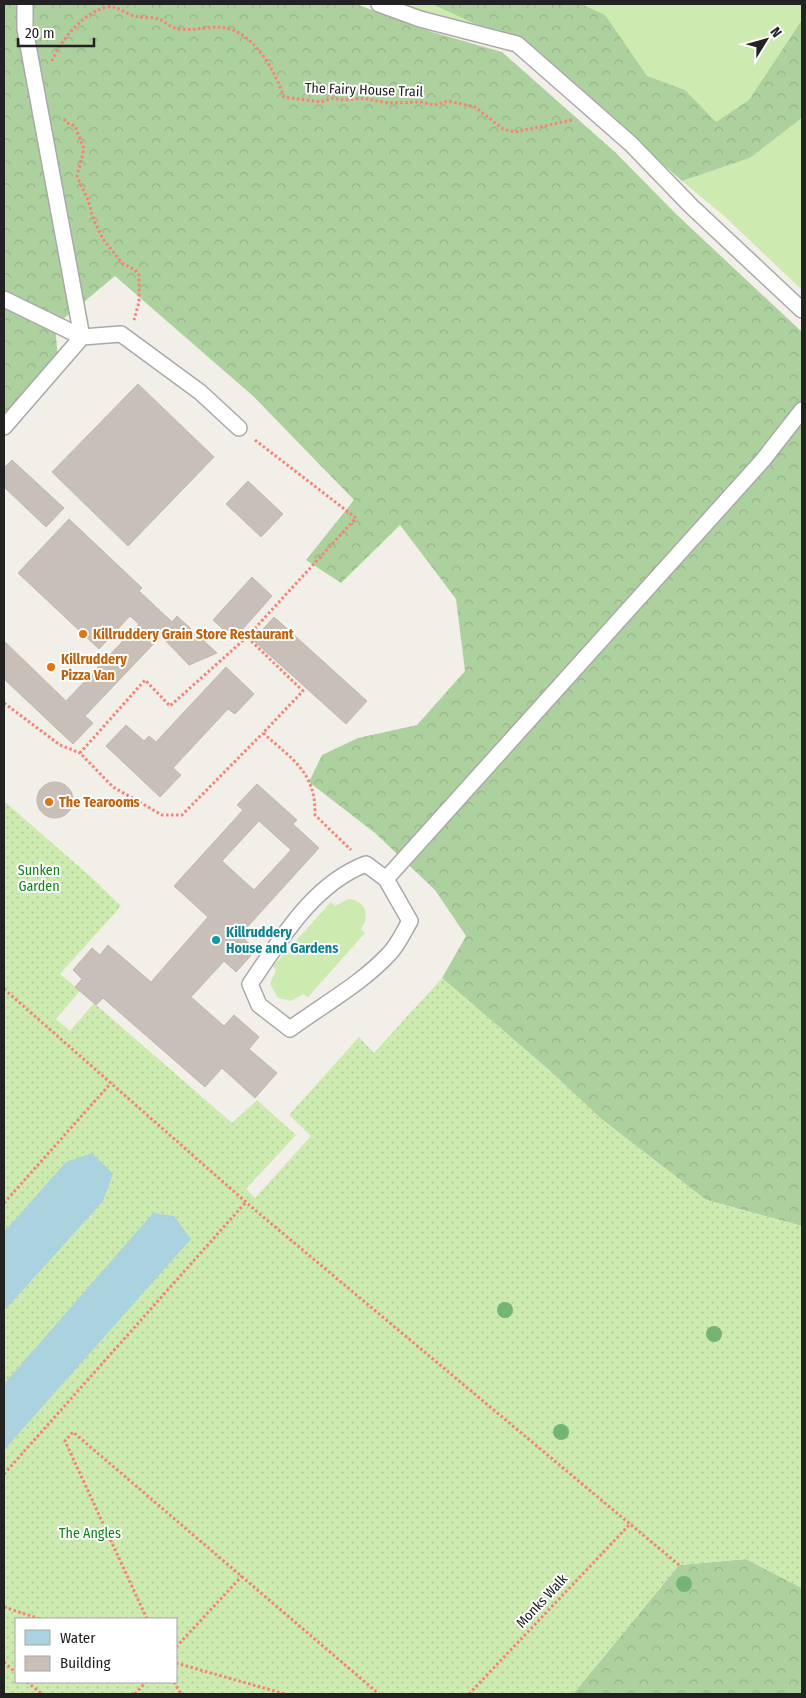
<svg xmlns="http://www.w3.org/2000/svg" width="806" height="1698" font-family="'Fira Sans Condensed',sans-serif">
  <defs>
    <pattern id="forest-crowns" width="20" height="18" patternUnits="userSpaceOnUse" patternTransform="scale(1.25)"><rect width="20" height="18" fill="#add19e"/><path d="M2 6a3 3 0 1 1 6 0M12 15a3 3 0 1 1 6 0" fill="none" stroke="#95b388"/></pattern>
    <pattern id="garden-dots" width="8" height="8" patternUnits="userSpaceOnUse" patternTransform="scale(1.25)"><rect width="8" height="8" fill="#cdebb0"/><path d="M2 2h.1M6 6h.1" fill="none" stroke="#b0c997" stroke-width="1.8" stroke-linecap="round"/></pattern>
  </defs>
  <rect width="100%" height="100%" fill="#f2efe9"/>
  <!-- grass -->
  <g fill="#cdebb0">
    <polygon points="402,4 802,4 802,46 751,102 716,126 532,50"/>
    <polygon points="802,118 802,290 723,215 682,181 750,158"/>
    <path d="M348,899C365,900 371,915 361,929L365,933L308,997L303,994L291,1001L278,998L270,984L276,970L273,966L331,902L335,906Z"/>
  </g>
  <!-- forest -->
  <g fill="url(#forest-crowns)">
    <polygon points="4,4 356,4 432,32 502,52 616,153 676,214 802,332 802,1226 706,1200 600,1118 549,1070 442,978 466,936 435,890 375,833 309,782 322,755 358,738 417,725 465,671 456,599 400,525 341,583 306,560 354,500 253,396 115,276 55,326 58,358 4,417"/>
    <polygon points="432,4 581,4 605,15 647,76 685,90 716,122 749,100 802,20 802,118 750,158 682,181 532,50"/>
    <polygon points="746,1559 802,1588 802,1694 573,1694 679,1565"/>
  </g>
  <!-- garden -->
  <path fill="url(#garden-dots)" fill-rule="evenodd" d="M4,801L91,877L121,906L60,974L80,991L56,1019L70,1031L94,1003L232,1123L257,1100L296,1135L246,1189L255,1198L311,1136L289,1115L359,1037L374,1053L442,978L549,1070L600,1118L706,1200L802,1226V1588L746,1559L679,1565L573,1694H4ZM16,1619H176V1682H16Z"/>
  <!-- water -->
  <g fill="#aad3df">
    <polygon points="92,1153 113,1174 103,1201 4,1311 4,1232 66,1162"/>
    <polygon points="153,1213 174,1216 191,1239 4,1450 4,1384"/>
  </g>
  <!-- building -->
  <g fill="#c7bfb8" stroke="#c4b6ab" fill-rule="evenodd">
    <polygon points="138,384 214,457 128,546 52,472"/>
    <polygon points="12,460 64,508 46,527 4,487 4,468"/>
    <polygon points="248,481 283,514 261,537 226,504"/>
    <polygon points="69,519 142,588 139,591 172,622 177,616 217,653 189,665 161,636 85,716 93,723 73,744 4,679 4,641 66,701 139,624 130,616 99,649 18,573"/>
    <polygon points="252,577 272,596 234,639 213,620"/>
    <polygon points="274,617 367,701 346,724 253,640"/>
    <polygon points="226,667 254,694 235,714 228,709 173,768 181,775 160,797 106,746 126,725 144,741 149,736 156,742"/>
    <circle cx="55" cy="800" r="18"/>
    <path d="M257,784L297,820L293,824L319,848L240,935L256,950L236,972L224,961L191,997L224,1026L234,1015L259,1037L249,1049L277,1073L255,1098L222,1068L205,1087L103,998L96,1005L75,987L82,979L73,970L92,948L100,955L108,945L151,982L208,917L174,886L243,810L237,805ZM259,821L291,850L254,890L222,861Z"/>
  </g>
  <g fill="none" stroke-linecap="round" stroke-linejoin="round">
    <!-- service casing -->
    <g stroke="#a9a9a9" stroke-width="18">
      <g id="service">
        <polyline points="25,4 25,29 82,337"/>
        <polyline points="379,4 420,19 517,44 631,144 691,206 802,310"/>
        <polyline points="4,299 82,337"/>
        <polyline points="4,427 82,337 121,334 200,392 239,428"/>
        <path d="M366,864L386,879L410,921C404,931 398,945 389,954C361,984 324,1004 290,1029L259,1005L250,984C281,939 313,884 366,864Z"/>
        <polyline points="386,879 763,460 802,410"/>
      </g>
    </g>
    <!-- path -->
    <g stroke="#fa8072" stroke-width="3" stroke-dasharray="2.5 2.5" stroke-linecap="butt">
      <path d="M52,61C60,41 84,11 108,7C117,6 121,11 129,14C138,19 149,16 159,19C165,21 169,27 175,28C190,32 202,27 217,27C252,27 274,69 284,97L321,102L333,98L344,100L362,98L388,103L421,102L434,105L448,101L475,107L503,129L515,132L572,120"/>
      <polyline points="64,119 67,123 75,126 84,149 77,176 88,200 94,221 103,239 122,263 135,270 139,275 139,302 134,320"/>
      <path d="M255,440L356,518L247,637L303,691L263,733C292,759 316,772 315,815L351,850"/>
      <polyline points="247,637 170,706 145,680 80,753 113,787 162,815 182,815 263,733"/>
      <polyline points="4,703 60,745 80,753"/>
      <polyline points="4,989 255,1210 679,1565"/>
      <polyline points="4,1203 111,1083"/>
      <polyline points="4,1474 246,1202"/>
      <polyline points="4,1607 40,1619"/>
      <polyline points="147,1619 65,1441 73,1432 379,1694"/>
      <polyline points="176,1647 242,1576"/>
      <polyline points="4,1662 16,1673"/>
      <polyline points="176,1663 285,1694"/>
      <polyline points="27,1682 42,1694"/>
      <polyline points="174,1682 181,1694"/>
      <polyline points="135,1694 146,1682"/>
      <polyline points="469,1694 631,1523"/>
    </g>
    <!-- service -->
    <use href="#service" stroke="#fff" stroke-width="15"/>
  </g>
  <!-- trees -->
  <g fill="#74b475">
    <circle cx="505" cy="1310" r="8"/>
    <circle cx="714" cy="1334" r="8"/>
    <circle cx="561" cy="1432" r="8"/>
    <circle cx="684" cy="1584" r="8"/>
  </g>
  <!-- markers -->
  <g fill="#e8710a" stroke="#fff" stroke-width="2">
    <circle cx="83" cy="634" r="5"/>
    <circle cx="51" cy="667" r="5"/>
    <circle cx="49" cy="802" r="5"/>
  </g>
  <circle fill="#0f9aa8" stroke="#fff" stroke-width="2" cx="216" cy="940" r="5"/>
  <g text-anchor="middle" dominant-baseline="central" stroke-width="4" stroke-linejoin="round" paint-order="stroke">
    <!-- street labels -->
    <g font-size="14" fill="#222" stroke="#fff">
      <text transform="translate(364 90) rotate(2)">The Fairy House Trail</text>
      <text transform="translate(542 1601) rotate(-47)">Monks Walk</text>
    </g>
    <!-- food labels -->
    <g font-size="14" font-weight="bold" fill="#c56008" stroke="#fff" text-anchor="start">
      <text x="93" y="634">Killruddery Grain Store Restaurant</text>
      <text x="61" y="659">Killruddery<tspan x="61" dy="16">Pizza Van</tspan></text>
      <text x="59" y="802">The Tearooms</text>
    </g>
    <!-- park labels -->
    <g font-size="14" fill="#0c8416" stroke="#fff">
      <text x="39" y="870">Sunken<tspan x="39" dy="16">Garden</tspan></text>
      <text x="90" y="1533">The Angles</text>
    </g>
    <!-- culture labels -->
    <g font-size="14" font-weight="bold" fill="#0d838f" stroke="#fff" text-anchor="start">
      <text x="226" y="932">Killruddery<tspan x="226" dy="16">House and Gardens</tspan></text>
    </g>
  </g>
  <!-- border -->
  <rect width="806" height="1698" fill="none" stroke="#222222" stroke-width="10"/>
  <!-- legend -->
  <rect x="15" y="1618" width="162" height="65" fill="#ffffff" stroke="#a7a7a7"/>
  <rect x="25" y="1630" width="25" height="15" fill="#aad3df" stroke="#a7a7a7"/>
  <text x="60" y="1643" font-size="15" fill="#222222">Water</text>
  <rect x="25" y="1656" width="25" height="15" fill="#c7bfb8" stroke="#a7a7a7"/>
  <text x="60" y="1668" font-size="15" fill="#222222">Building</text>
  <!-- north arrow -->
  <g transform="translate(766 40) rotate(53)" stroke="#ffffff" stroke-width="4" paint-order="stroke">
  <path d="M0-4L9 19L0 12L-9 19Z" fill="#222222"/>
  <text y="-8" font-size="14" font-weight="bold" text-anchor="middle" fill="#222222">N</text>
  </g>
  <!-- scale -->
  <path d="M18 38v8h76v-8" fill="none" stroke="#222222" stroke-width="2.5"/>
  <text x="25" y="38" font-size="15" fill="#222222" stroke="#ffffff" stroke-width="4" paint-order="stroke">20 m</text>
</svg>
